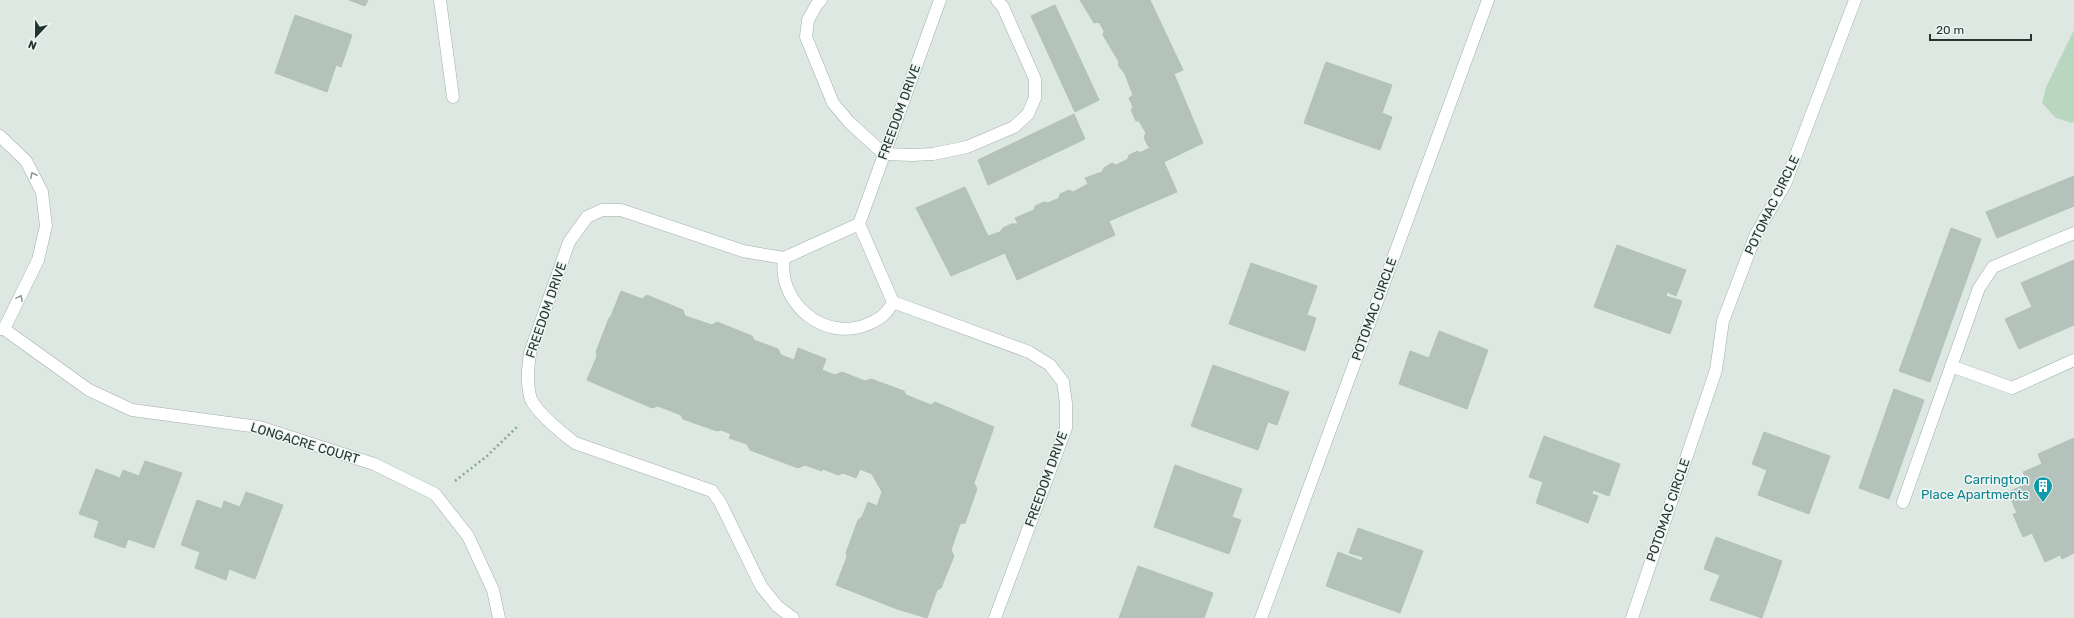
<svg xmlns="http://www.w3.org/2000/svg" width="2074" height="618" font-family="Rubik,sans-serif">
  <rect width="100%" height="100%" fill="#dee8e3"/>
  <!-- green -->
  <polygon fill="#b9d7bf" points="2074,30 2074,121 2072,123 2056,118 2042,103 2046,87"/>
  <!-- building -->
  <g fill="#b4c2bc" stroke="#b2c1b9">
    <polygon points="349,0 368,0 365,6"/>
    <polygon points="1080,0 1150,0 1183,70 1174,74 1203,143 1164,162 1177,192 1109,221 1115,235 1017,280 1005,253 951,276 916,208 965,187 988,236 1000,232 1003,228 1011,224 1018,224 1015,218 1034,210 1035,206 1044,202 1048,203 1059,198 1060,194 1069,190 1073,192 1088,184 1085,178 1102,172 1104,168 1112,163 1116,165 1128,159 1129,155 1138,151 1139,153 1152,147 1148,146 1144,137 1146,133 1139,121 1136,121 1131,110 1133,107 1129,98 1133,95 1125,74 1118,65 1119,62 1103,35 1104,31 1099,22 1094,23"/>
    <polygon points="1055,5 1099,100 1075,112 1031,16"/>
    <polygon points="295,15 352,35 341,67 336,65 327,92 275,73"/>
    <polygon points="1326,62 1392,85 1382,113 1392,117 1380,150 1304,123"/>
    <polygon points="1074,114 1085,139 988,185 978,160"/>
    <polygon points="2074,176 2074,206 1997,238 1986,212"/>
    <polygon points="1951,228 1981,239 1930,382 1899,371"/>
    <polygon points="1617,245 1686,270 1676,296 1667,292 1666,296 1682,301 1670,334 1594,307"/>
    <polygon points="2074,260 2074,325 2019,349 2005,319 2032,307 2021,283"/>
    <polygon points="1251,263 1317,286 1307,315 1316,318 1305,351 1229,324"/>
    <polygon points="621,291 642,299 647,295 683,310 685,316 712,325 717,322 752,336 754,340 778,349 781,355 794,360 798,348 826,359 822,370 835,375 842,372 865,381 871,379 904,391 906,395 931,405 935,402 994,427 974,483 977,489 965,523 960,524 951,550 954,556 941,588 937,590 927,618 897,609 836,585 847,557 846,553 858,520 862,517 868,502 877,506 882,492 872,474 860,469 856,478 843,473 838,475 823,469 822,471 805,465 798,468 750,450 747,444 729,438 731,434 721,430 717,431 683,419 681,415 658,406 652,408 587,380 597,356 596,352 609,318 611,316"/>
    <polygon points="1439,331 1488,350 1467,409 1399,384 1410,351 1429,358"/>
    <polygon points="1213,365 1289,392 1277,425 1268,422 1258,450 1191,426"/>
    <polygon points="1894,389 1924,400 1889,499 1859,488"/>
    <polygon points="1764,432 1830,456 1809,514 1758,495 1767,470 1752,464"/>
    <polygon points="1544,436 1620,464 1609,496 1593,490 1592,494 1598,496 1588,523 1536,503 1543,482 1529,477"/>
    <polygon points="2074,438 2074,553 2062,559 2060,555 2045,562 2032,533 2023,537 2013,514 2017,513 2008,492 2029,483 2023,472 2042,464 2038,454"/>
    <polygon points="145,461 182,473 154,548 128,539 125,548 94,537 99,521 79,514 96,469 120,478 123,470 139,476"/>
    <polygon points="1175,465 1242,489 1232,517 1241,520 1229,554 1154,527"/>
    <polygon points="246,492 283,505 255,579 229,569 226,580 195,568 200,552 181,545 197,500 222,509 224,501 240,507"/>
    <polygon points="1358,528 1423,551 1400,613 1326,586 1338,552 1362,561 1363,557 1349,553"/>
    <polygon points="1716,537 1782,561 1762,618 1710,600 1720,575 1704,569"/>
    <polygon points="1138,566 1213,593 1204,618 1119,618"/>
  </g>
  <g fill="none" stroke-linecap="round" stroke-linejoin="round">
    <!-- service casing -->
    <g stroke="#a2afa9" stroke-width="13">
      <g id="service">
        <polyline points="821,0 817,4 808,20 806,37 833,103 849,122 884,154 912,155 933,154 967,147 1014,127 1028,114 1035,98 1035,79 1003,7 997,0"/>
        <polyline points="1951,366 2012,388 2074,360"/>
        <polyline points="1903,502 1979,288 1993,267 2074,233"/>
      </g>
    </g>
    <!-- minor casing -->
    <g stroke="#a2afa9" stroke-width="13">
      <g id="minor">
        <polyline points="440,0 453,97"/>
        <polyline points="0,136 26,161 42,192 46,226 38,260 4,329 0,329"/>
        <path d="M859,224L784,258C777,303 825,343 868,324C880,319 887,314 893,302L859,224L940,0"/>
        <path d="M784,258L743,251L621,210H602L587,217L569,242L530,353C528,367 526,384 531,399C536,412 563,434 575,443L712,491L720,502L761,586L777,606L793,618"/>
        <polyline points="893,302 1029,352 1050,365 1063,382 1066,403 1066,428 995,618"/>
        <polyline points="4,329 89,390 132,410 259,427 374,464 435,494 468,536 493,590 499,618"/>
        <polyline points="1261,618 1488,0"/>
        <polyline points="1632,618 1716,370 1723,321 1756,234 1785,184 1855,0"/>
      </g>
    </g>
    <!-- path -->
    <polyline stroke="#83a89a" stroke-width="2.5" stroke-dasharray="2 3" stroke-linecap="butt" points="455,481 487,456 519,425"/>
    <!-- service -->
    <use href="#service" stroke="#fff" stroke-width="12"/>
    <!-- minor -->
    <use href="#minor" stroke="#fff" stroke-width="12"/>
  </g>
  <!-- one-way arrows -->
  <defs><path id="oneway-chevron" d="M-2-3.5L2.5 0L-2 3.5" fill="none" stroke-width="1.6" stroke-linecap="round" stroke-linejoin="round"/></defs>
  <g stroke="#909a97">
    <use href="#oneway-chevron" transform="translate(33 175) rotate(-117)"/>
    <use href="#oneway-chevron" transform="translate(20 298) rotate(-62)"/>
  </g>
  <!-- icons -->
  <defs>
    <g id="building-pin" transform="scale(1)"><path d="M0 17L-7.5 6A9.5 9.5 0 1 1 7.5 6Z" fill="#0f9aa8" stroke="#eef5f1"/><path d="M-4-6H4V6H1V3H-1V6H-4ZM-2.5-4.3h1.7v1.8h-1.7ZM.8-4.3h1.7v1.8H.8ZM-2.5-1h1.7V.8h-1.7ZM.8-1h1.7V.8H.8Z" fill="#fff"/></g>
  </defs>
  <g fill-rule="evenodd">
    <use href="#building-pin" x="2043" y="486"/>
  </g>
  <g text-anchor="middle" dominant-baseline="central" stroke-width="3" stroke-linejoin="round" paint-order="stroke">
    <!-- street labels -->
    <g font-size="13" fill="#22362f" stroke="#eef5f1">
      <text transform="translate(899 112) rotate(-70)">FREEDOM DRIVE</text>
      <text transform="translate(1772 205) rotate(-64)">POTOMAC CIRCLE</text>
      <text transform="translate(1374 309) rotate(-70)">POTOMAC CIRCLE</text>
      <text transform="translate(546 310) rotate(-71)">FREEDOM DRIVE</text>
      <text transform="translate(305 443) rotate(17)">LONGACRE COURT</text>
      <text transform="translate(1046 479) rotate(-70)">FREEDOM DRIVE</text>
      <text transform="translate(1668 510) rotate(-71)">POTOMAC CIRCLE</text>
    </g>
    <!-- culture labels -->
    <g font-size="13" fill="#0d838f" stroke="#eef5f1" text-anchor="end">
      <text x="2029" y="479">Carrington<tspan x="2029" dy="15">Place Apartments</tspan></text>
    </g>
  </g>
  <!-- north arrow -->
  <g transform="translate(36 36) rotate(202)" stroke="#eef5f1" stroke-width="3" paint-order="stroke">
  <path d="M0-3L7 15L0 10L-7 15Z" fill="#22362f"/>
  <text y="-6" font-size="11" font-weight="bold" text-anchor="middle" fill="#22362f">N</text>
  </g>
  <!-- scale -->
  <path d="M1930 34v6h101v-6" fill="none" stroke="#22362f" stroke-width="2"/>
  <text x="1936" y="34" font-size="12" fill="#22362f" stroke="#eef5f1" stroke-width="3" paint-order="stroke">20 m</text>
</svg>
